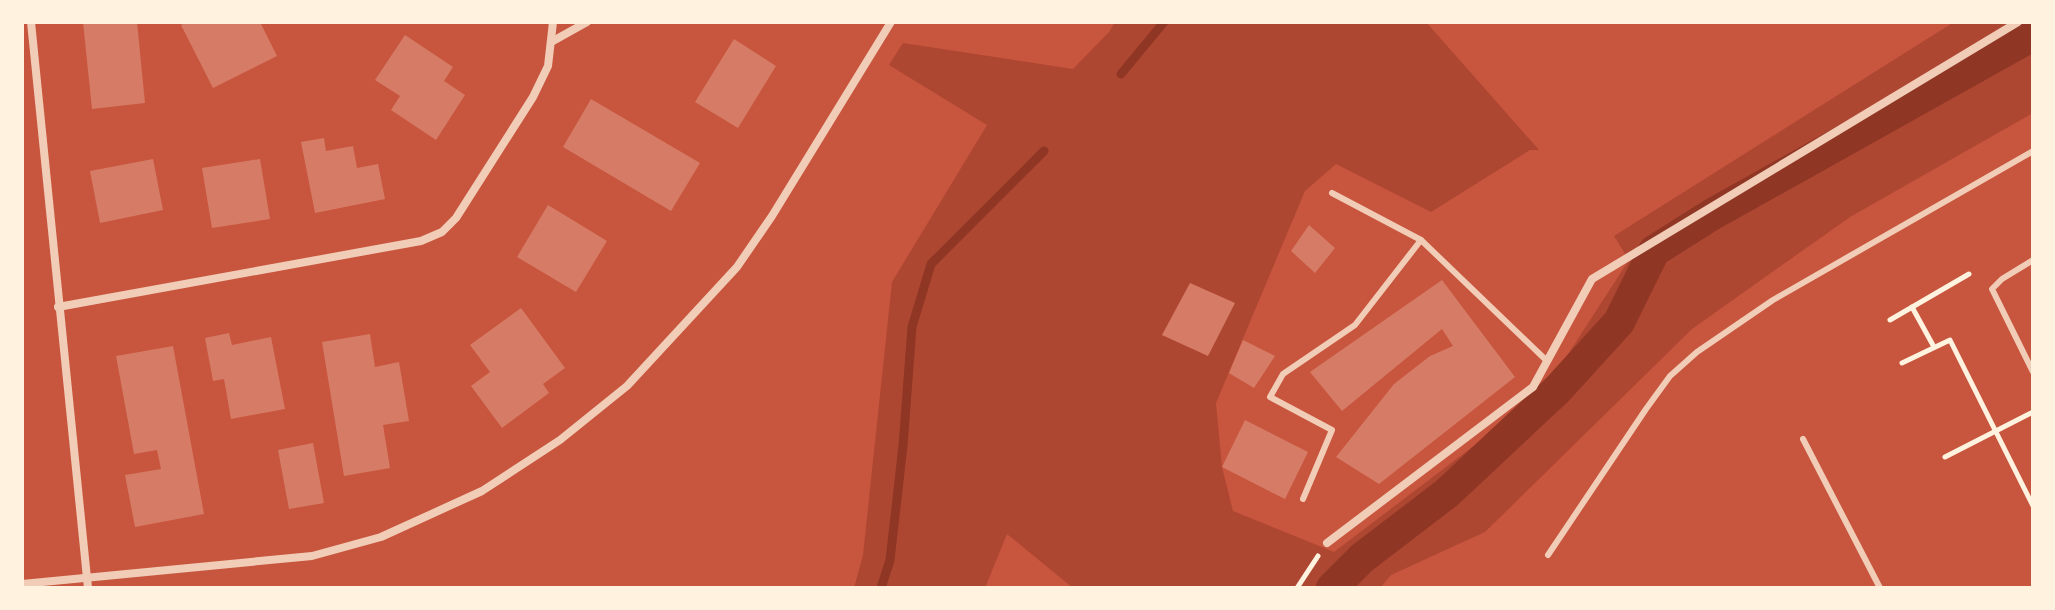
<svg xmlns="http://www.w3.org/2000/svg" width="2055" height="610" font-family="'Asap Condensed',sans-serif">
  <rect width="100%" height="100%" fill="#c8553d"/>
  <!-- green -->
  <polygon fill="#ae4732" points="1115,22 1426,22 1539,150 1530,150 1431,212 1336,164 1305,191 1216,403 1222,467 1233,511 1334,552 1517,413 1548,385 1629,260 1614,236 1954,22 2033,22 2033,113 1850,217 1692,329 1485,532 1391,575 1380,588 1073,588 1007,534 985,588 854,588 863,555 892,282 987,125 889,65 903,43 1073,69 1109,32"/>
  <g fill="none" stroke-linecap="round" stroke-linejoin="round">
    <!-- stream -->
    <g stroke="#8f3625" stroke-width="9">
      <polyline points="1121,74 1164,22"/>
      <polyline points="881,588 890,560 903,446 912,327 931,264 1044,151"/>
    </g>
    <!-- canal -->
    <polyline stroke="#8f3625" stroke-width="32" points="1332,588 1362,558 1447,493 1558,389 1619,322 1654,251 1711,215 2033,35"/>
  </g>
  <!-- building -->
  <g fill="#d67c66">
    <polygon points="83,22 137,22 145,103 92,109"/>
    <polygon points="187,22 260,22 277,56 213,88 181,25"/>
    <polygon points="405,35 453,67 444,81 465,95 436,140 391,110 400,96 375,80"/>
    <polygon points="734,39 776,66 738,128 695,102"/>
    <polygon points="591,99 700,163 671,211 563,147"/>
    <polygon points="324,138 326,151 353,146 357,168 378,164 385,199 315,213 301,142"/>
    <polygon points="153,159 163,210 100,223 90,171"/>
    <polygon points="260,159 270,219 212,228 202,168"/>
    <polygon points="548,205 607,241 576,292 517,257"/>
    <polygon points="1309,225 1335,248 1315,273 1291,251"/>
    <polygon points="1442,280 1515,377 1379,484 1336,457 1394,384 1430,356 1453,346 1442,329 1342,411 1310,372"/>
    <polygon points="1190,283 1235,303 1208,356 1162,335"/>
    <polygon points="521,308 565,368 543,384 549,393 502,428 471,386 490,372 470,345"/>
    <polygon points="229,333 232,345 271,337 285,409 231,419 224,379 213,381 205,338"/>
    <polygon points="370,334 375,367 399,362 409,421 383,425 390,468 344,476 322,342"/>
    <polygon points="1243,340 1275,356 1254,388 1229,373"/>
    <polygon points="173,346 204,514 135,527 125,475 161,469 157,450 134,454 116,356"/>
    <polygon points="1245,420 1308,452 1285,499 1222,467"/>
    <polygon points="313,443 324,503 289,509 278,450"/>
  </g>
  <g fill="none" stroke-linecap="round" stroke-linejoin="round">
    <!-- path -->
    <g stroke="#fff3e0" stroke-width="5">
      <polyline points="1912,307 1934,347"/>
      <polyline points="1890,320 1969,274"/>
      <polyline points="1902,363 1950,340 2033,506"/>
      <polyline points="1945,457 2033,412"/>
      <polyline points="1297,588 1318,556"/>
    </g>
    <!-- service -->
    <g stroke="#f1ccb7" stroke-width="6">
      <polyline points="1332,193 1421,240 1547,361"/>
      <polyline points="2033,260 2002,279 1992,289 2033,372"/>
      <polyline points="1803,439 1880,588"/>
      <polyline points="1303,499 1332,430 1270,397 1283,374 1355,325 1421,240"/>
      <polyline points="1548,555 1646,409 1670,376 1697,352 1773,300 2033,151"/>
    </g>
    <!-- minor -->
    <g stroke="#f1ccb7" stroke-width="8">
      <polyline points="31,22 88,588"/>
      <polyline points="553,41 587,22"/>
      <polyline points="58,307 421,241 442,232 456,218 533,97 548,66 553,22"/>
      <polyline points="1327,543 1533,387 1592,279 2018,22"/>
      <polyline points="22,584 312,556 381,537 482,491 560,440 627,386 737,267 772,216 891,22"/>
    </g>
  </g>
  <!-- border -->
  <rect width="2055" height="610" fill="none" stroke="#fff3e0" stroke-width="48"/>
</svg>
